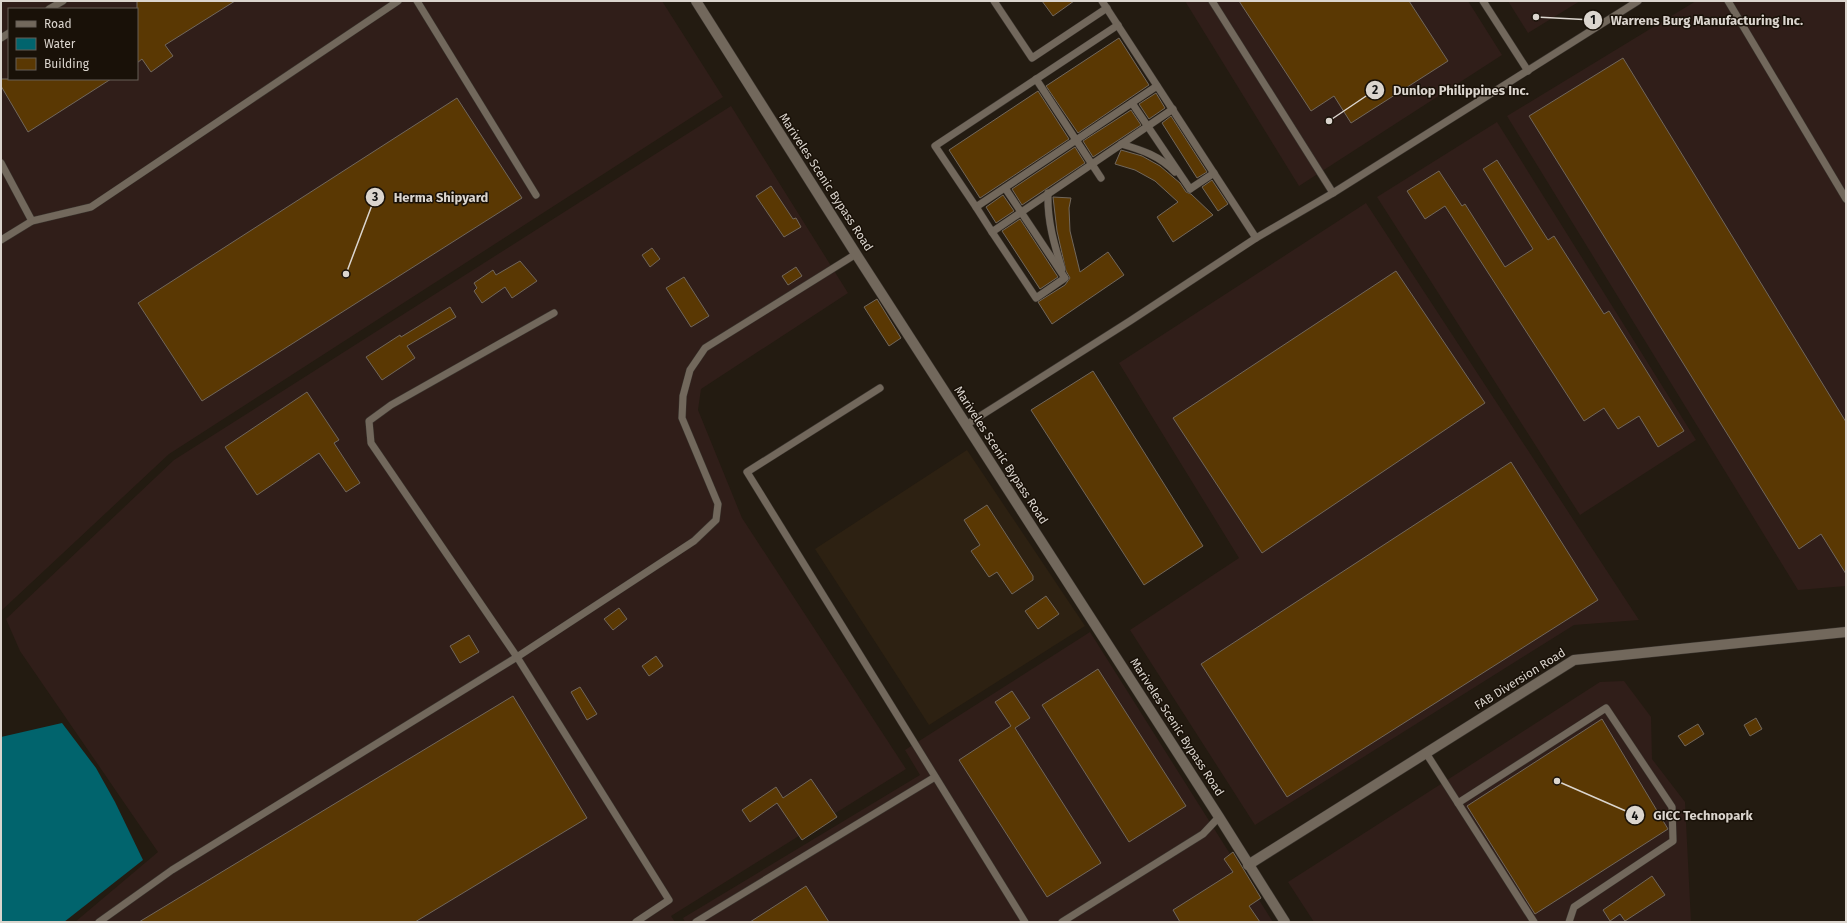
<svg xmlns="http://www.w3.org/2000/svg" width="1847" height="923" font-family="'Fira Sans',sans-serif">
  <rect width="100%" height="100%" fill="#231b11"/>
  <!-- built -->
  <polygon fill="#2d2112" points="967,450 1085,626 929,725 815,549"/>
  <!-- industrial -->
  <g fill="#301e19" fill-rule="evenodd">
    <path d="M1,1H662L723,97L169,454L1,611ZM9,9H137V79H9Z"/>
    <polygon points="1185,1 1468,1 1502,55 1299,186"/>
    <polygon points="1508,1 1580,1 1528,33"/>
    <polygon points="1696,1 1846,1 1846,586 1798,590 1507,116"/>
    <polygon points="731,106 848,293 701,389 698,410 742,518 906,769 671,916 675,922 75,922 158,852 20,651 6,619 174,460"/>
    <polygon points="1497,122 1696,440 1580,515 1377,197"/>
    <polygon points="1366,203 1639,620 1574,625 1255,825 1130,630 1239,558 1119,363"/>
    <polygon points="1090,632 1273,922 685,922 683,918 920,775 905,750"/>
    <polygon points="1624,681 1651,717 1652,759 1685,802 1691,922 1314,922 1288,882 1600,682"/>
  </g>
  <!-- water -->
  <polygon fill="#01646d" points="62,723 96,768 115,802 143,860 64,922 1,922 1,737"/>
  <!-- building -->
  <g fill="#5a3803" stroke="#71675c">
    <polygon points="137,1 235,1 165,45 173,56 151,72 142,59 137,63"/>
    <polygon points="1042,1 1074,1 1053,16"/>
    <polygon points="1239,1 1409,1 1448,61 1351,123 1334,96 1311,111"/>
    <polygon points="1119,38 1149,85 1078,133 1046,86"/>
    <polygon points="1623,58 1846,422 1846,574 1821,534 1799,549 1529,116"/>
    <polygon points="1,79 111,79 28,132 1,86"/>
    <polygon points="1038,91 1069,139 980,198 949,150"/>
    <polygon points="1156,93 1165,108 1149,119 1139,104"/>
    <polygon points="457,98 522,198 202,401 138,303"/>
    <polygon points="1131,110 1141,125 1093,157 1083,141"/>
    <polygon points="1171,116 1207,172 1197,178 1162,123"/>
    <polygon points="1075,147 1085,163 1022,205 1012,189"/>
    <polygon points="1121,150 1142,156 1160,166 1180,183 1186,192 1191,194 1213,215 1173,242 1157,217 1178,202 1155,181 1135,170 1115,164"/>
    <polygon points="1497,160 1548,240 1554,236 1604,314 1609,311 1684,431 1658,447 1639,416 1618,429 1604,408 1584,421 1445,206 1425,219 1407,191 1439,171 1462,206 1465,204 1505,267 1533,249 1483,169"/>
    <polygon points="1212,180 1228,204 1218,211 1202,187"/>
    <polygon points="771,186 793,219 796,218 801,227 784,237 756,196"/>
    <polygon points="1003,195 1014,211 996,223 986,207"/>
    <polygon points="1053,197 1071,198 1069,208 1070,231 1080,272 1108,252 1124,275 1052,324 1038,302 1065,285 1070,278 1066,271 1057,231"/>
    <polygon points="1020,219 1058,277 1040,289 1002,231"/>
    <polygon points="652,248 660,259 650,267 642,255"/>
    <polygon points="520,261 537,281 512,298 505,287 482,303 474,291 477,288 474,283 493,270 496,275"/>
    <polygon points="796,267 802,276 788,285 782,276"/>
    <polygon points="1396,271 1485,403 1262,553 1173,418"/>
    <polygon points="684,277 709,316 691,327 666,288"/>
    <polygon points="877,299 901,338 889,346 864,307"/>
    <polygon points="450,307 456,317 407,346 415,358 382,380 366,357 400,335 401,337"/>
    <polygon points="1093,371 1203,546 1144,585 1031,410"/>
    <polygon points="307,392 339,440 334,443 360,483 346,492 319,453 257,495 225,447"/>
    <polygon points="1511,462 1598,600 1287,797 1201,664"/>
    <polygon points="987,505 1033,576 1033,580 1012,594 997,572 989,577 971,551 980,545 964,520"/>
    <polygon points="1046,596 1059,614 1038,629 1025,611"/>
    <polygon points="619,608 627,619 613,630 604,619"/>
    <polygon points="469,635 479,652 460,663 450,646"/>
    <polygon points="656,656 663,666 649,676 642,666"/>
    <polygon points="1098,669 1186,806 1129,842 1042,705"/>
    <polygon points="580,687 597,714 587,720 571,692"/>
    <polygon points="1012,691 1030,718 1015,728 1101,863 1047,897 959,760 1011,726 995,702"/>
    <polygon points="513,696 587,818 415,922 139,922"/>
    <polygon points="1756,718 1762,729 1750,736 1744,725"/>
    <polygon points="1602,719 1668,829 1535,914 1467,806"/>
    <polygon points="1698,724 1704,734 1685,746 1678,736"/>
    <polygon points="811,779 837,817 802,840 777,803 750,822 742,810 776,787 783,798"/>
    <polygon points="1233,852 1261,898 1249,906 1260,922 1180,922 1173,910 1233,872 1224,859"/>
    <polygon points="1652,876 1665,895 1625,921 1620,914 1610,921 1603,910"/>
    <polygon points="806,886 829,922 750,922"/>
  </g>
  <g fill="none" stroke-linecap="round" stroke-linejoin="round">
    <!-- service casing -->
    <g stroke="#3a342e" stroke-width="8">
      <g id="service">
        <polyline points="417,1 536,195"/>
        <polyline points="994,1 1032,58 1107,8"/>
        <polyline points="1102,1 1256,238"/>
        <polyline points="1212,1 1333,193"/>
        <polyline points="1483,1 1528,71"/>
        <polyline points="1728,1 1846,199"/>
        <polyline points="49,9 63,1"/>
        <polyline points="1118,25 935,146 976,207 1157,86"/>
        <polyline points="1,38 9,33"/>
        <polyline points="1036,79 1101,178"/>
        <polyline points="1132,103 1190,189"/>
        <path d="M1121,144C1142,150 1160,156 1175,172"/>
        <polyline points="1,163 32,221"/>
        <polyline points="1190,189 1214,173"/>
        <path d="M1048,193C1047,220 1054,244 1062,269"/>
        <polyline points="976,207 992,232 1173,109"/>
        <polyline points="992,232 1036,298 1065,278 1005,188"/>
        <polyline points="1,240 32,221 91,207 398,1"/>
        <polyline points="880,388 747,472 1025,922"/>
        <polyline points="966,425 1130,321 1256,238 1333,193 1638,1"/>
        <polyline points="1426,753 1534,922"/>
        <polyline points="1458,803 1606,708 1672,807 1673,841 1574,907 1569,922"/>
        <polyline points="99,922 172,870 517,657 371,443 369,421 391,405 554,313"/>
        <polyline points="636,922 669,900 517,657 694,541 716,520 718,504 682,418 683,396 690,370 705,348 856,254"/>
        <polyline points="696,922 935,777"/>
        <polyline points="1062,922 1203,834 1219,817"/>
      </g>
    </g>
    <!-- secondary casing -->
    <g stroke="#3a342e" stroke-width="11">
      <g id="secondary">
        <polyline points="696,1 856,254 1219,817 1285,922"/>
        <polyline points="1248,865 1574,660 1846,632"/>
      </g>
    </g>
    <!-- service -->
    <use href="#service" stroke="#72685c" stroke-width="7"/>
    <!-- secondary -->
    <use href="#secondary" stroke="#72685c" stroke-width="10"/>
  </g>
  <g text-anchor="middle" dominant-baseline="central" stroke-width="3" stroke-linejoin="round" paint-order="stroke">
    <!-- street labels -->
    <g font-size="12" fill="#dbd5ce" stroke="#191108">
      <text transform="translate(826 182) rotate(57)">Mariveles Scenic Bypass Road</text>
      <text transform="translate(1001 455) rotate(57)">Mariveles Scenic Bypass Road</text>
      <text transform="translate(1520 679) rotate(-32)">FAB Diversion Road</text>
      <text transform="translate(1177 727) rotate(57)">Mariveles Scenic Bypass Road</text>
    </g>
  </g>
  <!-- callouts -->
  <path fill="none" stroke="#dbd5ce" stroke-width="1.5" d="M1536 17L1593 20M1329 121L1375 90M346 274L375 197M1557 781L1635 815"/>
  <g fill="#dbd5ce" stroke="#191108" stroke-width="1.5">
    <circle cx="1536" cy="17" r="4"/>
    <circle cx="1329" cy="121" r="4"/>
    <circle cx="346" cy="274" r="4"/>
    <circle cx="1557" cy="781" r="4"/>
    <circle cx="1593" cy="20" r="10"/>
    <circle cx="1375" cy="90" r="10"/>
    <circle cx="375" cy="197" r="10"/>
    <circle cx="1635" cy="815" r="10"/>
  </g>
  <g font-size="12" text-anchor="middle" font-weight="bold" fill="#111">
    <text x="1593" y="24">1</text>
    <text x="1375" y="94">2</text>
    <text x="375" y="201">3</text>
    <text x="1635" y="820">4</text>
  </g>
  <g font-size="13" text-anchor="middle" font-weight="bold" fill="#dbd5ce" stroke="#191108" stroke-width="3" stroke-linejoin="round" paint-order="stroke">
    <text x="1707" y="25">Warrens Burg Manufacturing Inc.</text>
    <text x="1461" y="95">Dunlop Philippines Inc.</text>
    <text x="441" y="202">Herma Shipyard</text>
    <text x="1703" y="820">GICC Technopark</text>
  </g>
  <!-- border -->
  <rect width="1847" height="923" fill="none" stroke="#dbd5ce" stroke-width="4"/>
  <!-- legend -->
  <rect x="8" y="8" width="130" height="72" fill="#191108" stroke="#675f57"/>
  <rect x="16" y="21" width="20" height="6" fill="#72685c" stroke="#675f57"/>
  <text x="44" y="28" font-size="12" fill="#dbd5ce">Road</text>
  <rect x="16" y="38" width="20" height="12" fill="#01646d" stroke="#675f57"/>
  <text x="44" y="48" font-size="12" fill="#dbd5ce">Water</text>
  <rect x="16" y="58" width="20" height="12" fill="#5a3803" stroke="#675f57"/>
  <text x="44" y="68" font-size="12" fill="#dbd5ce">Building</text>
</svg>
